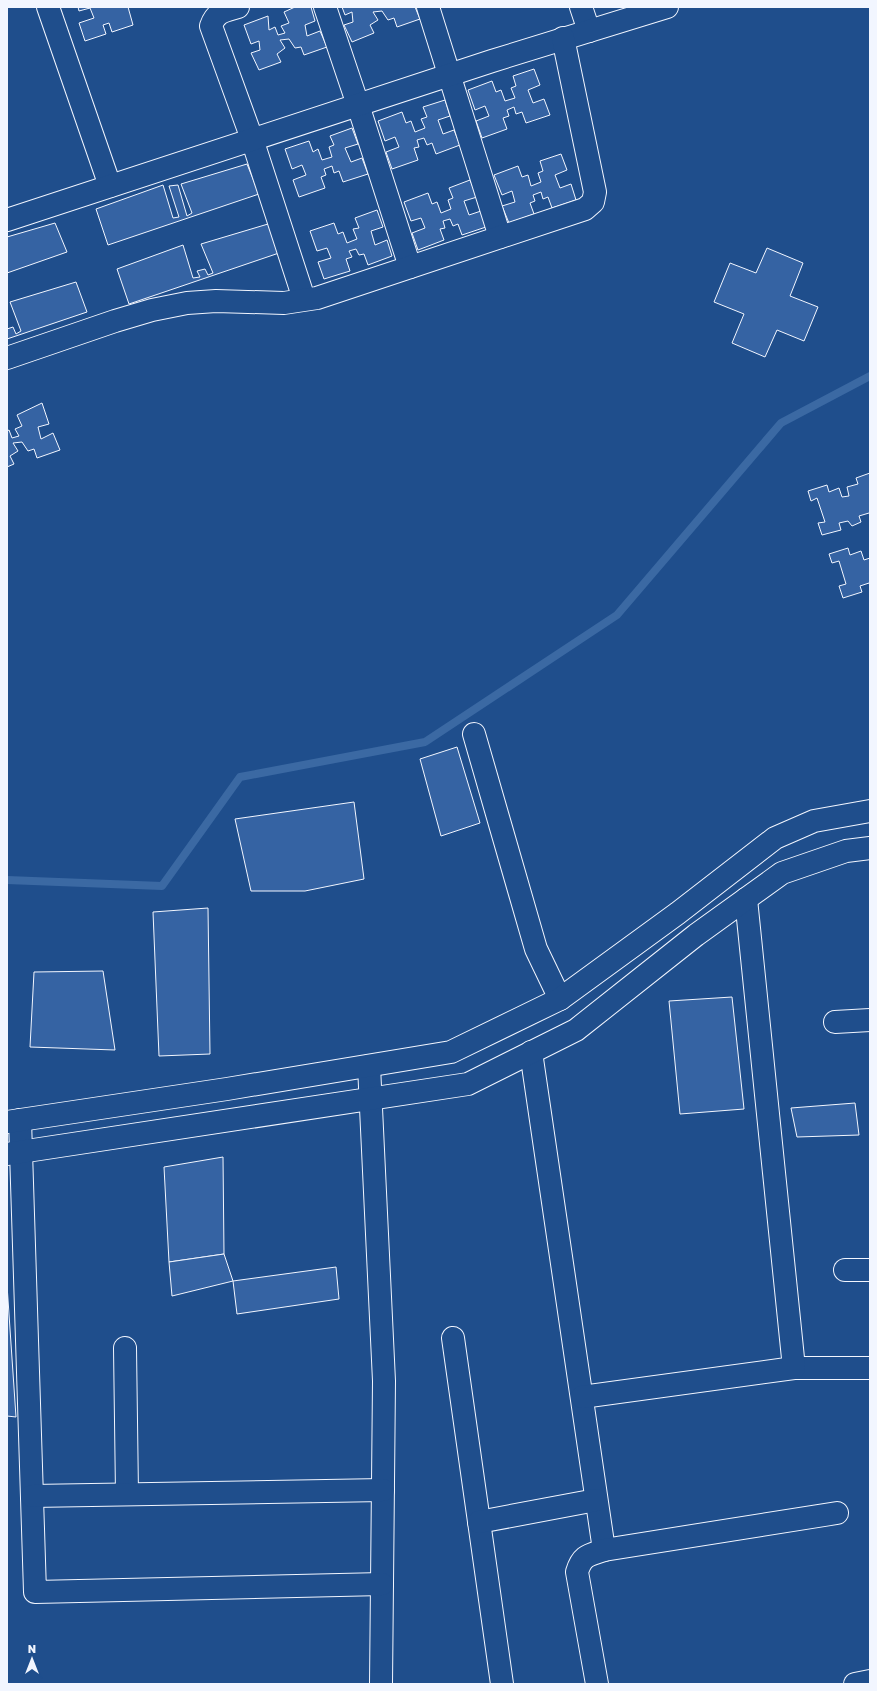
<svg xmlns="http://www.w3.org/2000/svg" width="877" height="1691" font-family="'Golos Text',sans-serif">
  <rect width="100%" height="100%" fill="#1f4e8c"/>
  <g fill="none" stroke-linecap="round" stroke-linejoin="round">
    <!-- stream -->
    <polyline stroke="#3b69a3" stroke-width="8" points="7,880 162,886 240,777 425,742 617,615 781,423 870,376"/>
  </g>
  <!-- building -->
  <g fill="#3563a3" stroke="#f2f6ff">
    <polygon points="78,7 128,7 133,25 112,32 109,23 103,25 106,34 85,41 79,23 94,18 90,8 79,11"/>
    <polygon points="295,7 311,7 315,21 305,25 307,36 320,31 327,47 304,55 301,47 295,48 289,39 280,40 285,48 277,54 281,62 259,70 251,53 260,50 259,41 251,44 244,25 268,16 269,30 275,27 278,35 285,33 281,26 289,23 284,12"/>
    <polygon points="342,7 415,7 420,19 397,27 394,18 388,20 382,11 373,12 378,20 370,25 374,33 352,42 344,25 353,22 352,12 345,15"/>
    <polygon points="534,69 540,85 528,90 533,103 544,99 550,115 526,123 522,112 516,114 514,107 507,110 509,116 503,118 507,129 482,138 476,121 489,116 485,106 475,110 468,90 492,81 496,92 501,90 505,101 515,98 511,88 516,86 513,76"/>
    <polygon points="445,100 450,116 438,120 443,134 454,130 460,145 436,154 432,143 427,145 424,138 417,140 419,147 414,148 418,160 392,169 386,152 399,147 395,137 385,141 378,121 402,112 406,123 411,121 415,132 425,128 421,119 427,117 423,107"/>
    <polygon points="352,128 358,144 345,148 351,162 362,158 368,174 343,182 339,171 334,173 332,166 324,169 326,175 321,177 325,188 299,197 293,180 306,175 302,165 292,169 285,149 309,141 313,152 318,149 322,160 332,157 329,147 334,145 330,136"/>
    <polygon points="561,154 567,170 555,175 560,188 571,184 576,200 552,208 548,197 543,199 541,192 533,195 535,201 530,203 534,214 509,223 502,206 515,202 512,191 502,195 494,175 518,166 522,177 528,175 531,186 541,182 538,173 543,171 540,161"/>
    <polygon points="247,164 259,194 108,245 96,209 163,185 173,218 179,217 169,186 178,185 187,216 192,213 181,184"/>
    <polygon points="470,180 477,197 464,201 469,215 481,211 486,227 462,235 458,224 453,226 450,219 443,221 445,228 440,229 444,240 418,250 412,233 425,228 421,218 411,221 404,202 428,193 432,204 437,202 441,213 451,209 448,200 453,198 449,188"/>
    <polygon points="377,210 383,227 371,231 375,245 387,240 392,256 368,265 364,254 359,255 356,249 349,251 352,257 346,259 350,271 324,279 318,262 331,258 327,248 317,251 310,231 334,223 338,234 343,232 347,243 357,239 353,229 359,228 355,218"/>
    <polygon points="55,223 67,252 7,273 7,237"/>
    <polygon points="268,224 279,253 129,304 117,269 183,245 193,278 200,277 197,271 205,269 208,275 213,273 201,244"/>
    <polygon points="767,248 803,263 790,296 818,307 804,341 777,330 765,357 732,343 744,314 714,302 730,263 756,273"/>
    <polygon points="76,282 87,312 7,339 7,329 13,327 16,334 21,331 10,302"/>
    <polygon points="42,403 49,424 38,427 41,439 53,433 60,450 37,458 34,449 28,451 22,442 13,443 18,451 10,456 14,464 7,467 7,431 9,430 12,438 19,436 15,429 22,426 17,415"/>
    <polygon points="870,473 870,514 869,513 859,516 861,522 852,526 848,521 839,523 841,530 822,535 818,523 825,522 817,498 811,501 808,491 827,485 829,492 839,488 842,497 849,496 847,487 858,484 856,478"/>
    <polygon points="848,548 850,555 861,551 864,560 870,558 870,585 869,583 860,586 862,592 843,598 839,586 846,584 839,561 832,563 829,554"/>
    <polygon points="457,747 480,823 441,836 420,759"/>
    <polygon points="354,802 364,879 305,891 251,891 235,819"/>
    <polygon points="208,908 210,1054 159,1056 153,912"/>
    <polygon points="103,971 115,1050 30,1047 34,972"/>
    <polygon points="732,997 744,1109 680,1114 669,1001"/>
    <polygon points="855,1103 859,1135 797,1137 791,1108"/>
    <polygon points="223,1157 224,1254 169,1262 164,1167"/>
    <polygon points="224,1254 233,1281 172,1296 169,1262"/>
    <polygon points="336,1267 339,1299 237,1314 233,1281"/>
    <polygon points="7,1285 16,1417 7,1416"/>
  </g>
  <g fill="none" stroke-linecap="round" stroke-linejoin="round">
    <!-- street casing -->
    <g stroke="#f2f6ff" stroke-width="24">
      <g id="street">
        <polyline points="48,7 110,186"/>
        <path d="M238,7C225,11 216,11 211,26L252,139L304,299"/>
        <polyline points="325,7 358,105 410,267"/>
        <polyline points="428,7 500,237"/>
        <polyline points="581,7 589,31"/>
        <polyline points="7,220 492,61 667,7"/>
        <polyline points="7,358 115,321 152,310 187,303 216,301 284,303 317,298 585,209 593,202 595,192 563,38"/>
        <polyline points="474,734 536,949 560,999"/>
        <polyline points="835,1022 870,1020"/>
        <polyline points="531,1052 604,1550"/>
        <polyline points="369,1066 384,1381 381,1684"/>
        <polyline points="20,1120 35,1592 382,1584"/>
        <polyline points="845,1270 870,1270"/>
        <polyline points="453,1338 502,1684"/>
        <polyline points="125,1348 127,1494"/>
        <polyline points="794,1368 870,1368"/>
        <polyline points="582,1397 794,1368 746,899"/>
        <polyline points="32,1496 383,1490"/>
        <polyline points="479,1522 596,1500"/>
        <path d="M597,1684L577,1572C582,1555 589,1555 604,1550L837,1513"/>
        <polyline points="855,1684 870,1681"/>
      </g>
    </g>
    <!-- secondary casing -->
    <g stroke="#f2f6ff" stroke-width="24">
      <g id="secondary">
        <polyline points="7,1122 227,1089 451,1052 560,999 678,913 775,838 814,821 870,811"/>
        <polyline points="7,1154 468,1084 576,1030 696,935 782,873 846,851 870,848"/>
      </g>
    </g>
    <!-- street -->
    <use href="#street" stroke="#1f4e8c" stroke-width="22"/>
    <!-- secondary -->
    <use href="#secondary" stroke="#1f4e8c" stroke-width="22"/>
  </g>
  <!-- border -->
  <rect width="877" height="1691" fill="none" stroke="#f2f6ff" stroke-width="16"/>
  <!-- north arrow -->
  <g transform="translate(32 1659)" stroke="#1f4e8c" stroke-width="3" paint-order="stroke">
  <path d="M0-3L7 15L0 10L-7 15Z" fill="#f2f6ff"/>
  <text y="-6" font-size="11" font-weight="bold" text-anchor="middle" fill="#f2f6ff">N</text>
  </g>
</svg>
